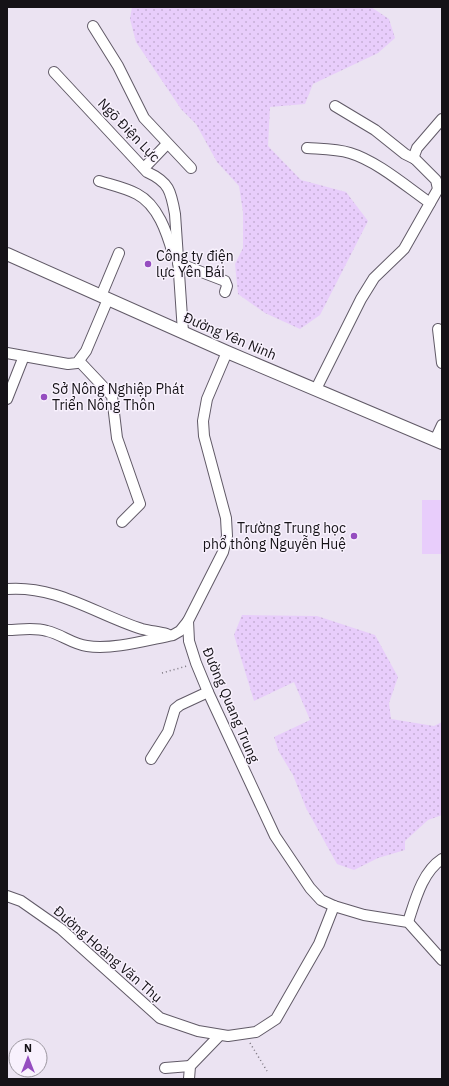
<svg xmlns="http://www.w3.org/2000/svg" width="449" height="1086" font-family="'IBM Plex Sans',sans-serif">
  <defs>
    <pattern id="grass-dots" width="8" height="8" patternUnits="userSpaceOnUse"><rect width="8" height="8" fill="#e8cdfb"/><path d="M2 2h.1M6 6h.1" fill="none" stroke="#c6afd6" stroke-width="1.8" stroke-linecap="round"/></pattern>
  </defs>
  <rect width="100%" height="100%" fill="#ebe3f2"/>
  <!-- grass -->
  <g fill="url(#grass-dots)">
    <polygon points="132,7 371,7 389,19 395,38 378,53 313,84 305,104 270,107 268,146 301,180 346,192 368,221 320,315 300,329 265,313 238,294 235,264 243,248 243,212 239,186 217,162 196,124 181,109 136,42 130,19"/>
    <polygon points="242,615 317,616 375,635 398,677 389,703 391,719 434,726 442,722 442,815 428,820 405,841 405,850 378,858 354,870 337,864 306,808 293,775 279,752 274,737 310,720 294,682 254,701 234,635"/>
  </g>
  <!-- pitch -->
  <rect fill="#e8cdfb" x="422" y="500" width="20" height="54"/>
  <g fill="none" stroke-linecap="round" stroke-linejoin="round">
    <!-- minor casing -->
    <g stroke="#615a67" stroke-width="12">
      <g id="minor">
        <polyline points="93,26 118,66 144,118 191,168"/>
        <path d="M54,72L147,172C169,182 171,191 175,214L183,332"/>
        <polyline points="335,106 375,130 405,154 415,159"/>
        <path d="M307,148C321,149 337,149 350,153C377,161 407,187 430,203"/>
        <polyline points="144,168 167,144"/>
        <path d="M99,181C112,185 126,188 137,194C158,205 167,233 173,254"/>
        <polyline points="178,263 225,281 227,286 225,292"/>
        <polyline points="101,296 119,253"/>
        <polyline points="438,329 442,363"/>
        <polyline points="227,352 207,399 203,421 204,436 226,518 227,536 223,552 188,621 189,641 196,663 208,692 275,836 310,888 321,900 334,906 364,915 408,922 442,960"/>
        <polyline points="7,353 68,364 77,363 86,351 108,299"/>
        <polyline points="79,361 112,396 117,438 140,504 122,522"/>
        <polyline points="316,389 361,299 374,278 404,249 438,189 436,180 415,159 414,156 417,148 442,119"/>
        <polyline points="7,399 24,356"/>
        <polyline points="435,440 442,425"/>
        <path d="M7,589C57,585 97,615 142,629C150,631 159,632 167,634"/>
        <path d="M7,630C20,630 34,627 47,631C61,634 72,644 87,646C113,650 147,640 173,635L180,631L188,621"/>
        <polyline points="151,759 168,732 175,709 180,705 208,692"/>
        <polyline points="7,896 21,901 61,929 160,1018 198,1031 228,1036 256,1032 276,1019 319,944 334,906"/>
        <path d="M408,922C415,901 422,872 442,859"/>
        <polyline points="165,1068 190,1066"/>
        <polyline points="189,1079 190,1066 219,1036"/>
      </g>
    </g>
    <!-- major casing -->
    <g stroke="#615a67" stroke-width="14">
      <polyline id="major" points="7,254 227,352 442,443"/>
    </g>
    <!-- path -->
    <g stroke="#7a757f" stroke-width="1.5" stroke-dasharray="1 3" stroke-linecap="butt">
      <polyline points="162,673 187,666"/>
      <polyline points="250,1043 267,1071"/>
    </g>
    <!-- minor -->
    <use href="#minor" stroke="#fff" stroke-width="10"/>
    <!-- major -->
    <use href="#major" stroke="#fff" stroke-width="12"/>
  </g>
  <!-- markers -->
  <g fill="#954dc0" stroke="#f8f1fd" stroke-width="1.5">
    <circle cx="148" cy="264" r="4"/>
    <circle cx="44" cy="397" r="4"/>
    <circle cx="354" cy="536" r="4"/>
  </g>
  <g text-anchor="middle" dominant-baseline="central" stroke-width="3" stroke-linejoin="round" paint-order="stroke">
    <!-- street labels -->
    <g font-size="14" fill="#151217" stroke="#f8f1fd">
      <text transform="translate(129 130) rotate(46)">Ngõ Điện Lực</text>
      <text transform="translate(230 336) rotate(23)">Đường Yên Ninh</text>
      <text transform="translate(231 705) rotate(67)">Đường Quang Trung</text>
      <text transform="translate(108 954) rotate(41)">Đường Hoàng Văn Thụ</text>
    </g>
    <!-- poi labels -->
    <g font-size="14" fill="#151217" stroke="#f8f1fd" text-anchor="start">
      <text x="156" y="256">Công ty điện<tspan x="156" dy="16">lực Yên Bái</tspan></text>
      <text x="52" y="389">Sở Nông Nghiệp Phát<tspan x="52" dy="16">Triển Nông Thôn</tspan></text>
      <text x="346" y="528" text-anchor="end">Trường Trung học<tspan x="346" dy="16">phổ thông Nguyễn Huệ</tspan></text>
    </g>
  </g>
  <!-- border -->
  <rect width="449" height="1086" fill="none" stroke="#151217" stroke-width="16"/>
  <!-- north arrow -->
  <g transform="translate(28 1058)"><circle r="19" fill="#f8f1fd" stroke="#9d98a1"/>
  <path d="M0-3L7 15L0 10L-7 15Z" fill="#954dc0"/>
  <text y="-6" font-size="11" font-weight="bold" text-anchor="middle" fill="#151217">N</text>
  </g>
</svg>
